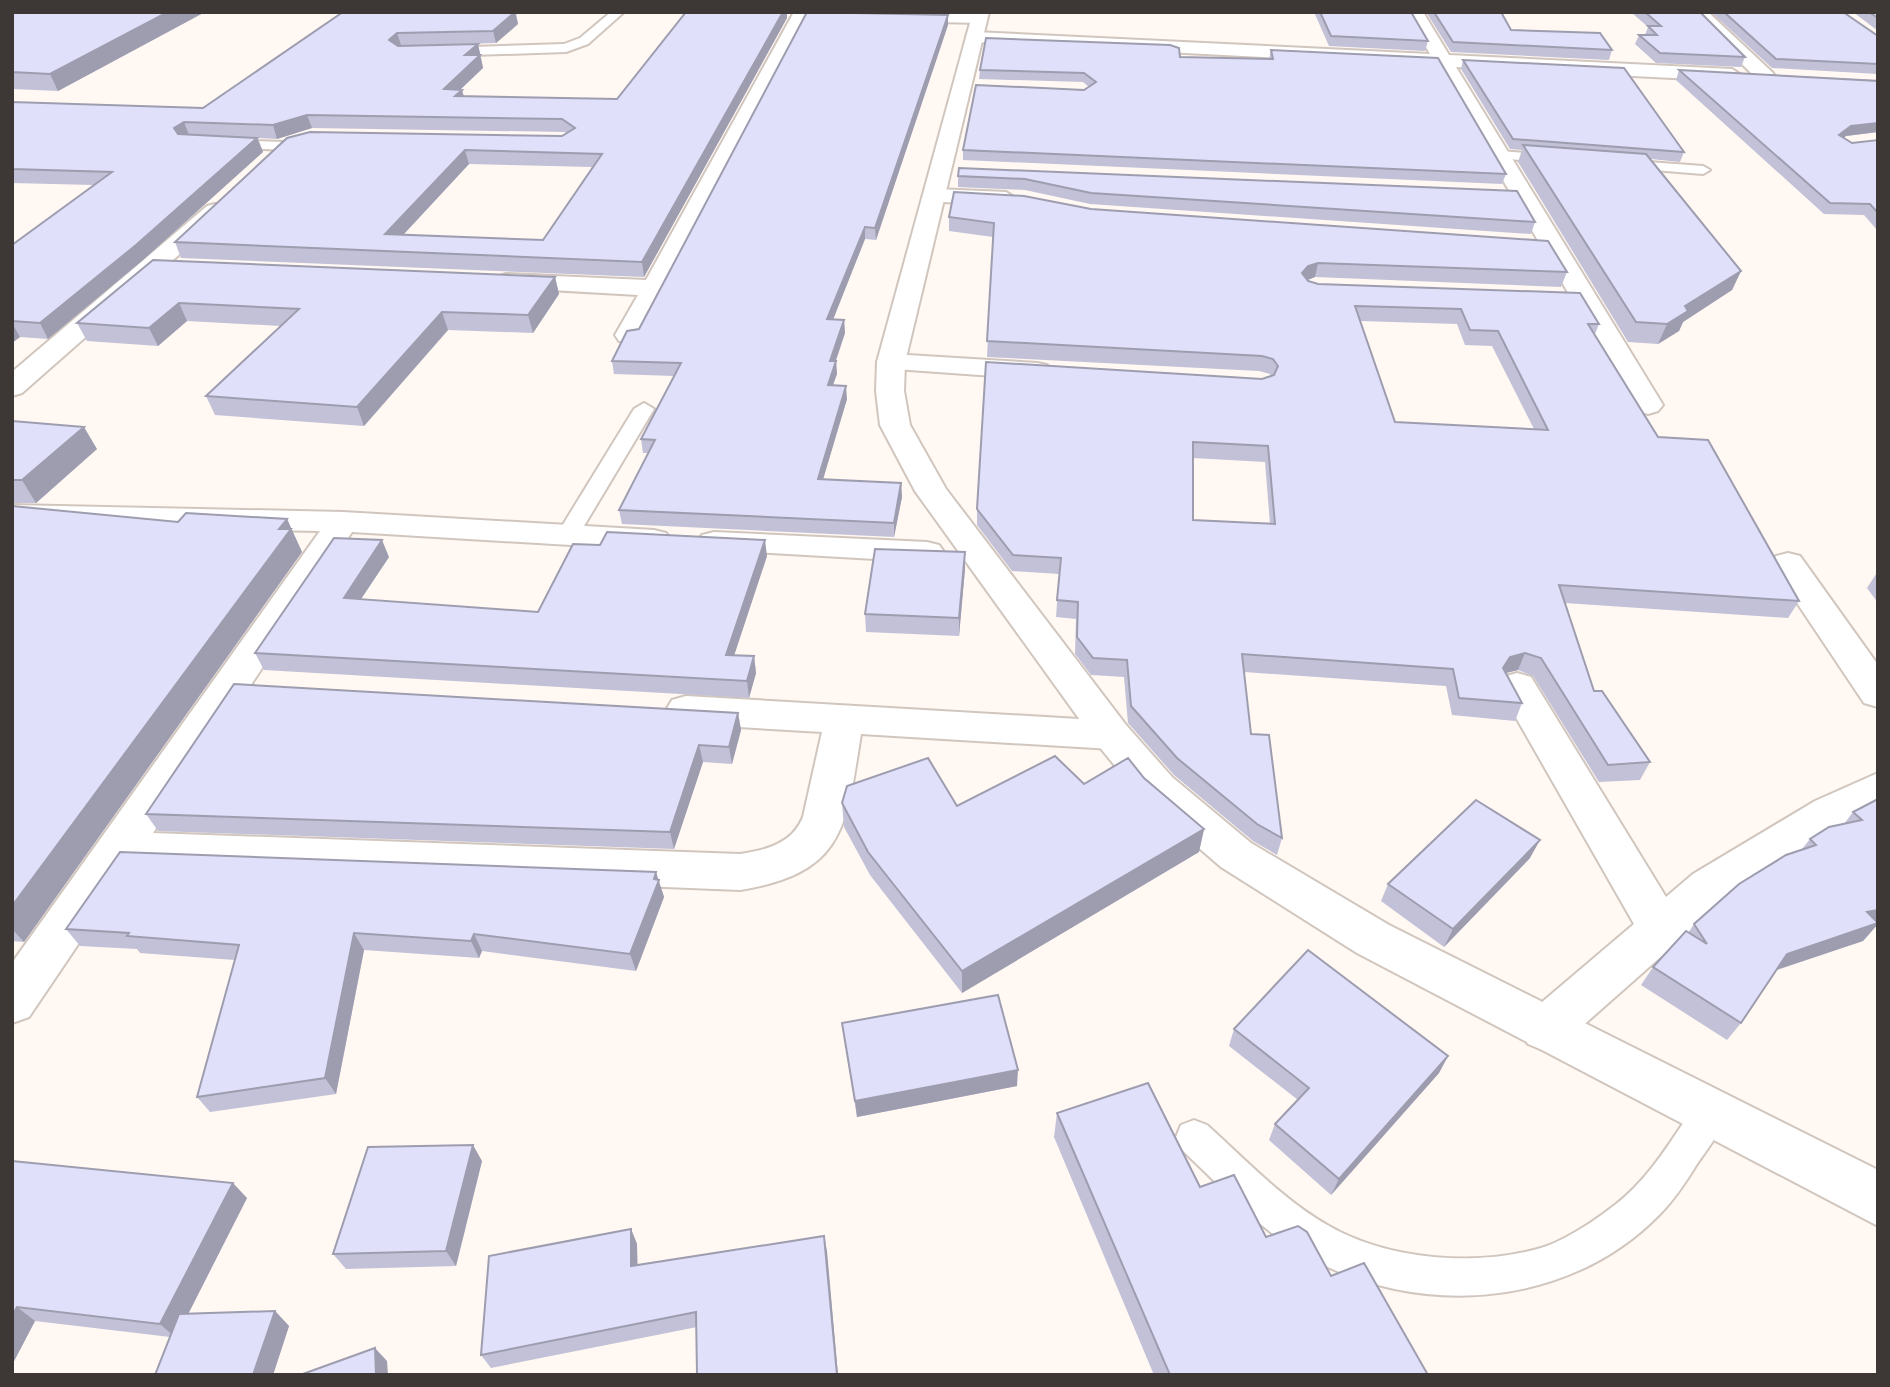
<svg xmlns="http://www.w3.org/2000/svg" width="1890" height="1387" font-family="Arial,sans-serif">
  <rect width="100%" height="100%" fill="#fff8f3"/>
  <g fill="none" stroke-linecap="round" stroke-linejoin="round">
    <!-- service casing -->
    <g stroke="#d1c6be" stroke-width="4">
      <g id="service">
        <polygon points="611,12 624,12 588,44 566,52 443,56 437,52 443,48 564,44 580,38"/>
        <polygon points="227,140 284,142 291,146 284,150 222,147 220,144"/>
        <polygon points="1500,151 1555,155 1562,159 1555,163 1495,158 1493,155"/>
        <polygon points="1621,160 1703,166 1710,170 1703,174 1616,167 1614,164"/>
        <polygon points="644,403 654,409 578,536 567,543 559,541 556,536 634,409"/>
        <path d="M1710,1098L1723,1103L1728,1115C1720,1133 1708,1148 1697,1164C1686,1182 1674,1200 1659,1215C1566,1310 1413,1319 1301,1253C1255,1226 1220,1185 1181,1149L1176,1137L1181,1125L1194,1120L1207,1125C1246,1160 1283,1200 1329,1226C1388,1260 1476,1267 1541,1248C1568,1240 1614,1209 1634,1188C1659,1163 1677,1131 1697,1103Z"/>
      </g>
    </g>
    <!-- minor casing -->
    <g stroke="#d1c6be" stroke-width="4">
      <g id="minor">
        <polygon points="794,12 810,12 639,341 619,341 615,335 638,295 497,287 493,282 497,277 506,274 646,280"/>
        <polygon points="889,12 979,13 987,18 979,23 894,21 886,16"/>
        <polygon points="1406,12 1423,12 1449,55 1732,69 1741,75 1732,81 1456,67 1663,405 1658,411 1648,414 1638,411 1633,405 1437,66 975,42 966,37 975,32 1430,54"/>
        <polygon points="1690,12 1708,12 1773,73 1775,77 1773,81 1759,81"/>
        <polygon points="936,189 1006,192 1017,199 1006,206 928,201 925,196 928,191"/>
        <polygon points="215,204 223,206 227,211 223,216 22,393 12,396 12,372 207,206"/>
        <polygon points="891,354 1037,363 1047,365 1051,371 1047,377 1037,379 881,368 877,362 881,356"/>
        <path d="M12,505L343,512L654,530L666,533L671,540L666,547L654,550L352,532L153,833L740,854C766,850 792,844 803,817L822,732L686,724L672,720L666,710L672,700L686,696L1112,721L1126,725L1132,735L1126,745L1112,749L861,734C846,827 845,873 740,890L131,866L29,1017L12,1023V963L320,531L12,525Z"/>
        <polygon points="714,532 927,542 939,545 944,552 939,559 927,562 702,549 697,542 702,535"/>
        <polygon points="1788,553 1800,556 1878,665 1878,707 1864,703 1771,564 1776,556"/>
        <polygon points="1517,673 1531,677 1666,897 1693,874 1815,801 1878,773 1878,807 1845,823 1725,900 1562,1044 1545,1051 1528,1044 1520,1029 1528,1014 1634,924 1498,686 1503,677"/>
      </g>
    </g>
    <!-- tertiary casing -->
    <g stroke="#d1c6be" stroke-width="4">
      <polygon id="tertiary" points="973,12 989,12 905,362 904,391 910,425 946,489 1126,725 1172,777 1251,843 1389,925 1878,1170 1878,1226 1357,953 1221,867 1142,799 1098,745 915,491 880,425 876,391 877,362"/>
    </g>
    <!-- service -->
    <use href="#service" fill="#fff" fill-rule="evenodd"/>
    <!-- minor -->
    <use href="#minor" fill="#fff" fill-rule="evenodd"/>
    <!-- tertiary -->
    <use href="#tertiary" fill="#fff" fill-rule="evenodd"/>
  </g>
  <!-- wall -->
  <g fill="#c2c1d7" fill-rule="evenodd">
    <polygon points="12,12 205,12 58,91 12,89"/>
    <path d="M343,12H516L518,24L496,43L400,46L478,44L483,68L460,90H462L464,96L617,99L686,12H787V18L644,277L181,258L175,242L287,138L562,136L566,133L565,132L312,128L277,139L258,138L263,152L143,260L48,339L20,337L12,343V245L94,185L12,183V102L203,108ZM469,164L592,167L543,240L403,235Z"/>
    <polygon points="1314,12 1411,12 1428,41 1425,51 1329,46"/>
    <polygon points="1426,12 1501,12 1511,30 1612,50 1609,60 1451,52"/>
    <polygon points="1631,12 1700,12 1745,57 1741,67 1656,63 1635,44 1639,35 1645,35 1648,27"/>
    <polygon points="1711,12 1843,12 1878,36 1878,74 1772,68"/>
    <polygon points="1853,12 1878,12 1878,31"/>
    <polygon points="948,25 876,240 865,239 833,320 844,320 845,333 836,361 837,374 833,385 847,399 823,479 901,483 902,497 894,537 622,524 619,510 648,453 643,453 641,439 674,376 614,374 612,361 639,329"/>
    <polygon points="1271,50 1506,174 1502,184 963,160 963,150 1089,87 1083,82 979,79 980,70 1180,57 1269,59"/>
    <polygon points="1463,60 1684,152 1680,162 1651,159 1741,271 1732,290 1683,322 1679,331 1658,344 1628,342 1518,162 1522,150 1510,149 1461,69"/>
    <polygon points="1679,70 1878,80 1878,132 1846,136 1843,138 1852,143 1878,140 1878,231 1864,215 1824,214 1676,80"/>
    <polygon points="959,168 1535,222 1531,234 1090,204 1025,190 958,187 958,176"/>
    <path d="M1091,209L1567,272L1561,287L1315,277L1308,280L1318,284L1599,324L1595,334L1658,437L1799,601L1788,618L1565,603L1594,691L1650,762L1640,780L1599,782L1533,676L1518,670L1506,673L1522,703L1515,721L1452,715L1446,686L1244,672L1251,734L1282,838L1277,855L1253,841L1174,775L1128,723L1124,677L1091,675L1075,654L1076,619L1056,617L1059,574L1012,571L977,525V509L1262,379L1271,376L1270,374L1259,371L987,357L993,237L949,231V217ZM1360,321L1457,324L1465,345L1492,346L1534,429L1395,422ZM1193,458L1265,462L1270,524L1193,520Z"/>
    <polygon points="153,260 555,277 559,294 533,333 448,330 364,426 215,415 206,396 281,326 187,321 158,346 87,341 77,323"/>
    <polygon points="12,421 97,449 36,503 12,503"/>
    <polygon points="12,506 178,522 287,519 302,552 24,942 12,941"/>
    <polygon points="965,552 965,569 959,636 866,632 865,614"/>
    <polygon points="767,556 734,655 754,656 756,673 749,698 264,670 255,653 389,557 361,599 538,612"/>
    <polygon points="1878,571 1878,603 1867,588"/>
    <polygon points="738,713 741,730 732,764 703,762 674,849 158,831 146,814"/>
    <polygon points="1144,778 1204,829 1199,852 962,993 870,875 844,827 842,803 957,806 1084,784"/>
    <polygon points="1878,799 1878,924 1863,941 1777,970 1741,1023 1727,1040 1641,985 1653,967 1688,933 1694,924 1802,849 1810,839 1844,824 1853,812"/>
    <polygon points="1530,858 1444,947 1381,901 1388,884"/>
    <polygon points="658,880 664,897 636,971 482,951 479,958 364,950 336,1094 210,1112 197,1097 235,960 140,953 137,949 80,946 66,929"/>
    <polygon points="842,1023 1017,1086 857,1117"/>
    <polygon points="1234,1029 1448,1056 1439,1073 1331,1195 1269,1140 1275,1124 1298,1100 1229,1046"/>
    <polygon points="1057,1113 1200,1187 1266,1237 1331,1276 1428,1375 1154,1375 1054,1137"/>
    <polygon points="12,1161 247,1198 188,1314 275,1311 289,1326 273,1375 155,1375 170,1337 35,1321 12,1365"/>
    <polygon points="482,1161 456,1266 346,1269 333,1254"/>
    <polygon points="631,1229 637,1244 637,1265 827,1251 697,1327 491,1368 481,1355"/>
  </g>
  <!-- shaded-wall -->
  <g fill="#9e9daf">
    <polygon points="168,12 205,12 58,91 50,74"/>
    <polygon points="515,12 518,24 496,43 493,31"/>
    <polygon points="783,12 787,12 787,18 644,277 642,262"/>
    <polygon points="948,15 948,25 876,240 875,228"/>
    <polygon points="397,33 401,45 393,53 389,40"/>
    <polygon points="478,44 483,68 447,102 444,89 465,55"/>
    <polygon points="462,90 465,103 455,96"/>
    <polygon points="307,115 312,128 277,139 273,125"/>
    <polygon points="184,122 189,135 179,141 174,128"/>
    <polygon points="1878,123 1878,132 1846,136 1834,146 1839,135 1851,126"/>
    <polygon points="257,138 263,152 143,260 48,339 40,323"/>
    <polygon points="465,150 469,164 390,249 385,234"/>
    <polygon points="865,227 865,239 828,332 827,319"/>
    <polygon points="1318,263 1315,277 1305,281 1302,273 1308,266"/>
    <polygon points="1741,271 1732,290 1683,322 1679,331 1658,344 1667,324 1685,306"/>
    <polygon points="555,277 559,294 533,333 528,315"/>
    <polygon points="179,303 187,321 158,346 149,328"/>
    <polygon points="442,312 448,330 364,426 357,407"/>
    <polygon points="844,320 845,333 831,374 830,361"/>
    <polygon points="12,323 20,337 12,343"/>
    <polygon points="836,361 837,374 828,398 828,385"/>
    <polygon points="846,386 847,399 819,493 818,479"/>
    <polygon points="84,427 97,449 36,503 22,480"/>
    <polygon points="901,483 902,497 894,537 894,523"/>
    <polygon points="287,519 302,552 24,942 12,929 12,906"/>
    <polygon points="382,540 389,557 351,614 344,598"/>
    <polygon points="765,540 767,556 729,671 726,655"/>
    <polygon points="965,552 965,569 959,636 959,618"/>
    <polygon points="1525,653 1518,670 1502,674 1503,668 1510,657"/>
    <polygon points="754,656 756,673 749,698 747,681"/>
    <polygon points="738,713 741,730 732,764 729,747"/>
    <polygon points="699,745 703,762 674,849 670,832"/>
    <polygon points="1204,829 1199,852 962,993 962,971"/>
    <polygon points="1540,840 1530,858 1444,947 1453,929"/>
    <polygon points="656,872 664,897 636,971 630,954"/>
    <polygon points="1878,910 1878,924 1863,941 1773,971 1787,954 1867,912"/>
    <polygon points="354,933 364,950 336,1094 325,1078"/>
    <polygon points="474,934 482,951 479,958 471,941"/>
    <polygon points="1448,1056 1439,1073 1331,1195 1339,1179"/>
    <polygon points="1018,1070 1017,1086 857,1117 855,1101"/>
    <polygon points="473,1145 482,1161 456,1266 446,1251"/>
    <polygon points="233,1183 247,1198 176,1338 160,1324"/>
    <polygon points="631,1229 637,1244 638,1281 631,1266"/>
    <polygon points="824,1236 827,1251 838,1375 837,1375"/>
    <polygon points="17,1307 35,1321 12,1365 12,1316"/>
    <polygon points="275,1311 289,1326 273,1375 253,1375"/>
    <polygon points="375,1348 387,1361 388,1375 376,1375"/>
  </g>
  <!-- building -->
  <g fill="#e1e0fa" stroke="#9e9daf" stroke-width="2" fill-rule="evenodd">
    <polygon points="12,12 168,12 50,74 12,72"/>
    <path d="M343,12H515L493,31L397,33L389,40L398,46L478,44L465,55H480L444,89L462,90L455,96L617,99L686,12H783L642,262L175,242L287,138L310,132L562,136L575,128L562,119L307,115L273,125L184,122L174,128L178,134L257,138L136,245L40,323L12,321V245L112,172L12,169V102L203,108ZM465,150L602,154L543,240L385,234Z"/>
    <polygon points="807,12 948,15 875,228 865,227 827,319 844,320 830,361 836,361 828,385 846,386 818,479 901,483 894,523 619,510 655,440 641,439 681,363 612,361 627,331 639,329"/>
    <polygon points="1320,12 1411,12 1428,41 1331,36"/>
    <polygon points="1434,12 1501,12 1511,30 1600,33 1612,50 1453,42"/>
    <polygon points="1645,12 1700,12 1745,57 1660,53 1639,35 1657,35 1648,26 1661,26"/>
    <polygon points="1724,12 1843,12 1878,36 1878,64 1776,59"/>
    <polygon points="1869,12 1878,12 1878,18"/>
    <polygon points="986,38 1170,45 1179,48 1180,57 1273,59 1271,50 1438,58 1506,174 963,150 976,85 1084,90 1096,82 1084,73 980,70"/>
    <polygon points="1463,60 1624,68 1684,152 1513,139"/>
    <polygon points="1679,70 1878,81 1878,123 1851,126 1839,135 1852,143 1878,140 1878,213 1870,204 1830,203"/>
    <polygon points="1523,145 1646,154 1741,271 1685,306 1688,311 1667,324 1636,322"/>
    <polygon points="959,168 1517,191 1535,222 1091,193 1025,179 958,176"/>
    <path d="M954,192L1024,196L1091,209L1548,241L1567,272L1318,263L1308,266L1302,273L1308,281L1318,284L1580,293L1599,324H1588L1658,437L1708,440L1799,601L1559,585L1594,691H1602L1650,762L1608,765L1541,658L1525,653L1510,657L1503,668L1522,703L1459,698L1453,669L1242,654L1251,734L1269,735L1282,838L1257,824L1177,758L1131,706L1127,660L1093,658L1077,637L1078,602L1057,600L1061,558L1013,555L977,509L986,362L1262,379L1274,375L1278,366L1273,359L1262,356L987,341L994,223L949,217ZM1355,306L1461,309L1470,330L1498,331L1548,430L1395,422ZM1193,442L1268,446L1275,524L1193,520Z"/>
    <polygon points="153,260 555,277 528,315 442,312 357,407 206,396 299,309 179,303 149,328 77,323"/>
    <polygon points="12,421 84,427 22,480 12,480"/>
    <polygon points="12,506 178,522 186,513 287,519 279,529 291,529 12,906"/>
    <polygon points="607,532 765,540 726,655 754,656 747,681 255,653 334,538 382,540 344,598 538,612 573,544 600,545"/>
    <polygon points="875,549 965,552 959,618 865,614"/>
    <polygon points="234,684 738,713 729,747 699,745 670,832 146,814"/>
    <polygon points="1055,756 1084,784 1128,758 1144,778 1204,829 962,971 868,852 842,803 847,786 928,758 957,806"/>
    <polygon points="1878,799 1878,910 1867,912 1878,923 1787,954 1741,1023 1653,967 1686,931 1707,944 1694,924 1739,884 1786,855 1816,845 1810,839 1829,827 1862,820 1853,812"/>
    <polygon points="1476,800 1540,840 1453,929 1388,884"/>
    <polygon points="120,852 656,872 654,879 659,880 630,954 474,934 471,941 354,933 325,1078 197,1097 239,945 127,936 129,933 66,929"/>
    <polygon points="1308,950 1448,1056 1339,1179 1275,1124 1309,1088 1234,1029"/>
    <polygon points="998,995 1018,1070 855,1101 842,1023"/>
    <polygon points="1148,1083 1200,1187 1234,1175 1266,1237 1298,1226 1307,1232 1331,1276 1364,1263 1428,1375 1170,1375 1057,1113"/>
    <polygon points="473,1145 446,1251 333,1254 368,1147"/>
    <polygon points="12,1161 233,1183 160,1324 17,1307 12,1316"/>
    <polygon points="631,1229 631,1266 824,1236 837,1375 697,1375 696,1312 481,1355 489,1256"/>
    <polygon points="275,1311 253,1375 155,1375 179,1314"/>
    <polygon points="375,1348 376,1375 300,1375"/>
  </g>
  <!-- border -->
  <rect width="1890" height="1387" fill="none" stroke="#3d3835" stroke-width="28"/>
</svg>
